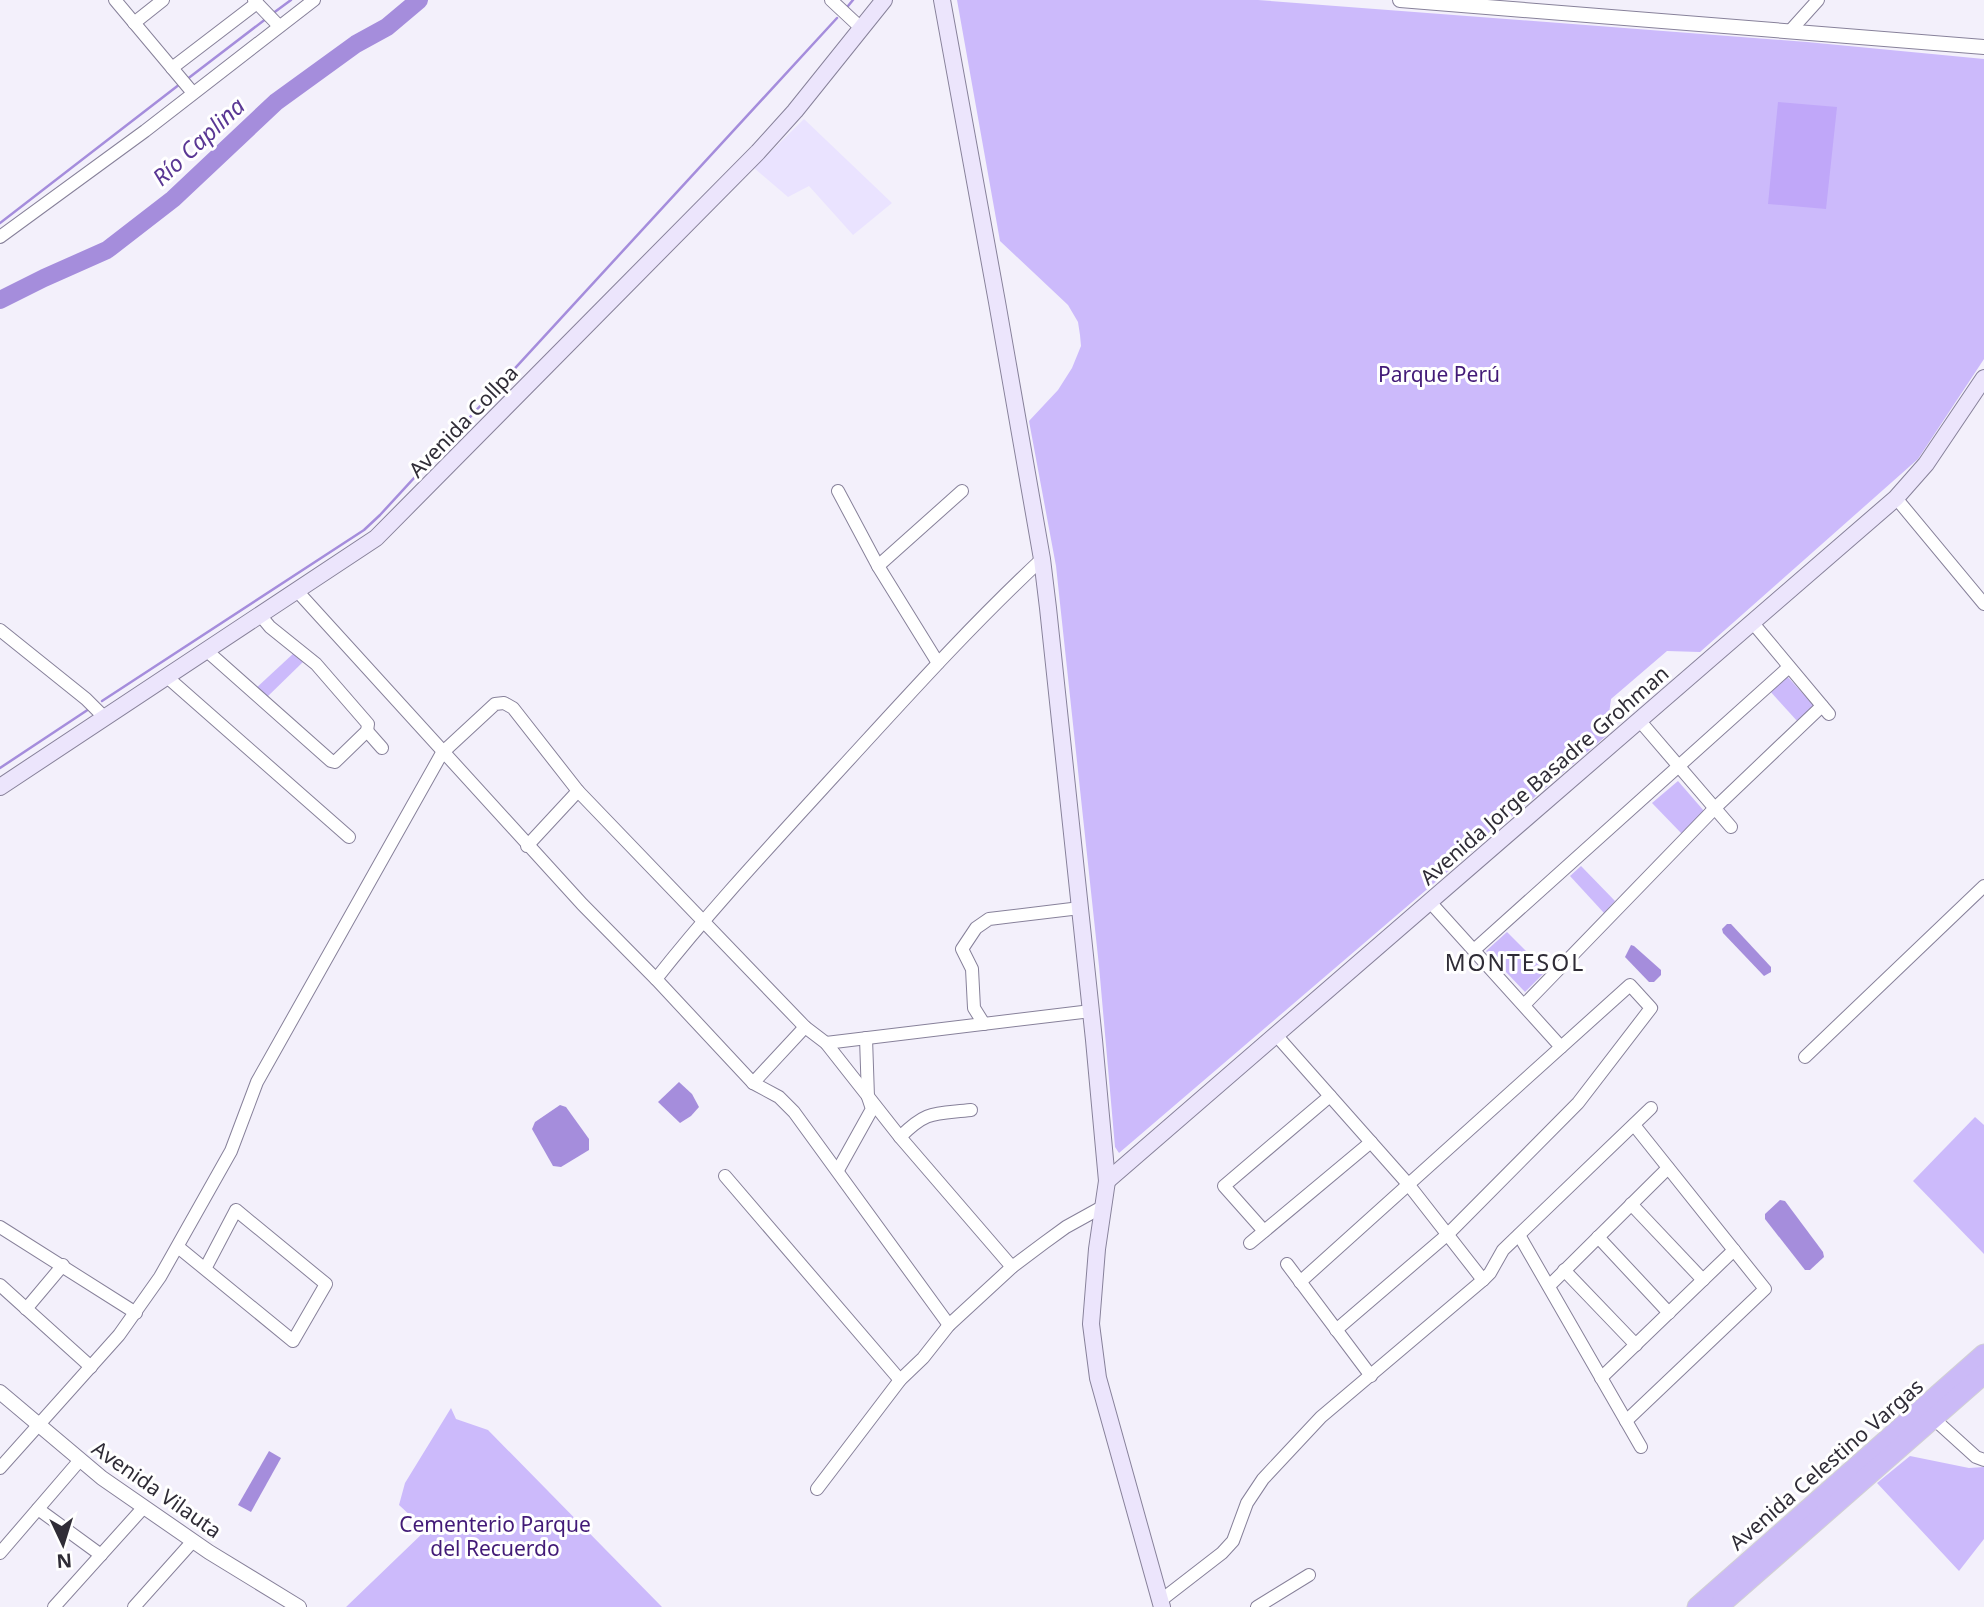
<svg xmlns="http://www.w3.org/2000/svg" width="1984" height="1607" font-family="'Noto Sans',sans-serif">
  <rect width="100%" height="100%" fill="#f3f0fb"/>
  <!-- built -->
  <polygon fill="#eae3ff" points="804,119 892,203 853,235 809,186 788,197 754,168"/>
  <!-- green -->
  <g fill="#ccbafb">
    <polygon points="957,0 1258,0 1807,42 1984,59 1984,359 1918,459 1700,652 1667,651 1611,699 1606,736 1119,1153 1115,1147 1099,966 1056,566 1029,421 1058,390 1072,368 1081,346 1080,335 1078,322 1068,305 1000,241"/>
    <polygon points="295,652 304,661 264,700 253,691"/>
    <polygon points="1786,675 1815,707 1798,722 1769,690"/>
    <polygon points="1678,781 1704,811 1682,834 1652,803"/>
    <polygon points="1581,866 1615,901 1604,913 1570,876"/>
    <polygon points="1507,932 1546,971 1525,992 1486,951"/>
    <polygon points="1975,1117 1984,1125 1984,1254 1913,1181"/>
    <polygon points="451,1408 456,1419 488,1430 662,1607 346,1607 426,1530 399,1505 405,1483"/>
    <polygon points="1910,1456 1969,1468 1984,1467 1984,1539 1959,1571 1877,1483"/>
  </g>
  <!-- forest -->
  <polygon fill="#c0a7f9" points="1778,102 1837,107 1826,209 1768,204"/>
  <!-- water -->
  <g fill="#a58ddc">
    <polygon points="1727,924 1731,924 1771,967 1771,972 1764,976 1723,933 1722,929"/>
    <polygon points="1631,945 1634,946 1661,970 1661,975 1654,982 1649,982 1625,957"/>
    <polygon points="679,1082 692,1094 699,1107 691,1116 680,1123 658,1102"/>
    <polygon points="560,1105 566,1107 589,1139 589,1150 561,1167 553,1166 532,1129 535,1122"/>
    <polygon points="1780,1200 1785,1201 1823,1252 1824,1257 1810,1270 1805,1270 1765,1219 1765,1214"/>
    <polygon points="269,1451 281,1458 251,1512 238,1505"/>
  </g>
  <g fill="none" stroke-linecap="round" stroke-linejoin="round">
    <!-- stream -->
    <g stroke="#a58ddc" stroke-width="2.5">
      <polyline points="848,6 853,0"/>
      <polyline points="272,14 291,0"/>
      <polyline points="186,80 267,18"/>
      <polyline points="0,223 180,84"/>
      <polyline points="102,701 364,530 380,515 837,18"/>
      <polyline points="0,768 89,709"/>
    </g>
    <!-- river -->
    <polyline stroke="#a58ddc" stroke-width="18" points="0,300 44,278 107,250 173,199 276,102 356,44 387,27 419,0"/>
    <!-- minor casing -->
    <g stroke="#87819a" stroke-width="14">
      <g id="minor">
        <polyline points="115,0 193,93"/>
        <polyline points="254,0 279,26"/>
        <polyline points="831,0 861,28"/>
        <polyline points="134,23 163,0"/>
        <polyline points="1791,30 1818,0"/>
        <polyline points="172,68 257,3"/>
        <polyline points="0,237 145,131 314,0"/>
        <polyline points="838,491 878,566 938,663"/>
        <polyline points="1896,498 1984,604"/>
        <polyline points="878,566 962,491"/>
        <polyline points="298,592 582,904 656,979 753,1083 779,1097 794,1112 949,1325"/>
        <polyline points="1752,622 1829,714"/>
        <polyline points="0,630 86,699 105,718"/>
        <polyline points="207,651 331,761 335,762 367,731 368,724 316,664 270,627 260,615"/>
        <polyline points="167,677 349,837"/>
        <polyline points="1639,720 1731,827"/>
        <polyline points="367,731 382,748"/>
        <polyline points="527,846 578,791"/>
        <polyline points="1430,902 1561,1047"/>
        <polyline points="1474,950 1789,667"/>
        <path d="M656,979C712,908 774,842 835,775C903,701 969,627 1042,559"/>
        <polyline points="1524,1005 1715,808 1822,706"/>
        <polyline points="984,1024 974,1008 972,969 962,949 976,928 989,919 1080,908"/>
        <polyline points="1276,1035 1408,1184 1483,1280"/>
        <polyline points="826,1043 1091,1011"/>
        <polyline points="1805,1057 1984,886"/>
        <polyline points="753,1083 805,1027"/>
        <path d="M900,1137C927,1110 934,1114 971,1110"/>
        <polyline points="838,1170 872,1109 868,1097 866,1038"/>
        <polyline points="725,1176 900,1380"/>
        <polyline points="1631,1204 1703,1280"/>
        <polyline points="0,1227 136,1313"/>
        <polyline points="1264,1231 1224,1186 1330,1096"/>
        <polyline points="1519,1235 1641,1447"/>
        <polyline points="1598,1237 1669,1313"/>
        <polyline points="1250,1243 1371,1142"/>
        <polyline points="178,1247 293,1341 326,1284 236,1210 205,1269"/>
        <polyline points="1287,1264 1371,1376"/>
        <polyline points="1564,1270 1636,1345"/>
        <polyline points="1300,1282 1630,985 1651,1008 1578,1103 1448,1234 1336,1330"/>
        <polyline points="0,1285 91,1367"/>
        <polyline points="1549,1286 1668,1168"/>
        <polyline points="26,1309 63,1265"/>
        <polyline points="1601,1378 1734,1250"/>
        <polyline points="1934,1419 1976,1457 1984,1460"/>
        <polyline points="1626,1421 1765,1289 1634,1125"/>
        <polyline points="0,1468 119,1335 160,1277 231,1151 257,1082 442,753 495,704 504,703 513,708 578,791 805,1027 826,1043 900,1137 1012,1267"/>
        <polyline points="817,1489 900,1380 923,1358 949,1325 1012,1267 1044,1243 1066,1227 1104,1206"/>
        <polyline points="38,1509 101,1555"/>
        <polyline points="0,1553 80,1460"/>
        <polyline points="1160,1601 1222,1553 1233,1541 1247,1503 1263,1479 1321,1417 1483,1280 1490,1273 1503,1250 1651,1108"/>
        <polyline points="54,1607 144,1507"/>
        <polyline points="134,1607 193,1541"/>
        <polyline points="1257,1607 1309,1575"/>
      </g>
    </g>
    <!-- tertiary casing -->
    <g stroke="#87819a" stroke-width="16">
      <g id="tertiary">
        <polyline points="1400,0 1984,47"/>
        <polyline points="0,1392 102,1478 209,1552 299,1607"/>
      </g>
    </g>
    <!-- secondary casing -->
    <g stroke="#87819a" stroke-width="18">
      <g id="secondary">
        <polyline points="942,0 997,302 1042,559 1048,608 1094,1040 1107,1181 1097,1249 1091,1324 1098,1378 1162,1607"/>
        <polyline points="0,787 376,538 758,152 795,111 884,0"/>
        <polyline points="1107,1181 1896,498 1926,464 1984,378"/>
      </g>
    </g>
    <!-- trunk casing -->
    <g stroke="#d1d1d3" stroke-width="21">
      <g id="trunk">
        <polyline points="1697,1607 1984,1354"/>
        <polyline points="1718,1607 1984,1374"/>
      </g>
    </g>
    <!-- minor -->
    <use href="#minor" stroke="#fff" stroke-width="12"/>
    <!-- tertiary -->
    <use href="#tertiary" stroke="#fff" stroke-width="14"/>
    <!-- secondary -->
    <use href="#secondary" stroke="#ece5fc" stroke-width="16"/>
    <!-- trunk -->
    <use href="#trunk" stroke="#cbbaf7" stroke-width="19"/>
  </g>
  <g text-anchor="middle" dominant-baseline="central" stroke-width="6" stroke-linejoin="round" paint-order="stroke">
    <!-- park labels -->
    <g font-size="21" fill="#421a77" stroke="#fff">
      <text x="1439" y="374">Parque Perú</text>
      <text x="495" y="1524">Cementerio Parque<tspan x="495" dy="24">del Recuerdo</tspan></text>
    </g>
    <!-- street labels -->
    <g font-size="21" fill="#2f2c36" stroke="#fff">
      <text transform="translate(463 421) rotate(-46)">Avenida Collpa</text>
      <text transform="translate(1544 775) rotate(-41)">Avenida Jorge Basadre Grohman</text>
      <text transform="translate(1826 1464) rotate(-41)">Avenida Celestino Vargas</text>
      <text transform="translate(157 1489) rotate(35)">Avenida Vilauta</text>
    </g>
    <!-- water labels -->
    <g font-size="23" font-style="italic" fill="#5a3794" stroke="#fff">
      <text transform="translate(198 141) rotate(-43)">Río Caplina</text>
    </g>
    <!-- neighbourhood labels -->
    <g font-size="23" letter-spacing="2" fill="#2f2c36" stroke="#fff">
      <text x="1515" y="962">MONTESOL</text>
    </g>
  </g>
  <!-- north arrow -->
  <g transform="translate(63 1544) rotate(176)" stroke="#ffffff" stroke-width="5" paint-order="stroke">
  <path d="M0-5L12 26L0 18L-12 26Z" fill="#2f2c36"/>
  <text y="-10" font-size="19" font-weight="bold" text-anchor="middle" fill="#2f2c36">N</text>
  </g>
</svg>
